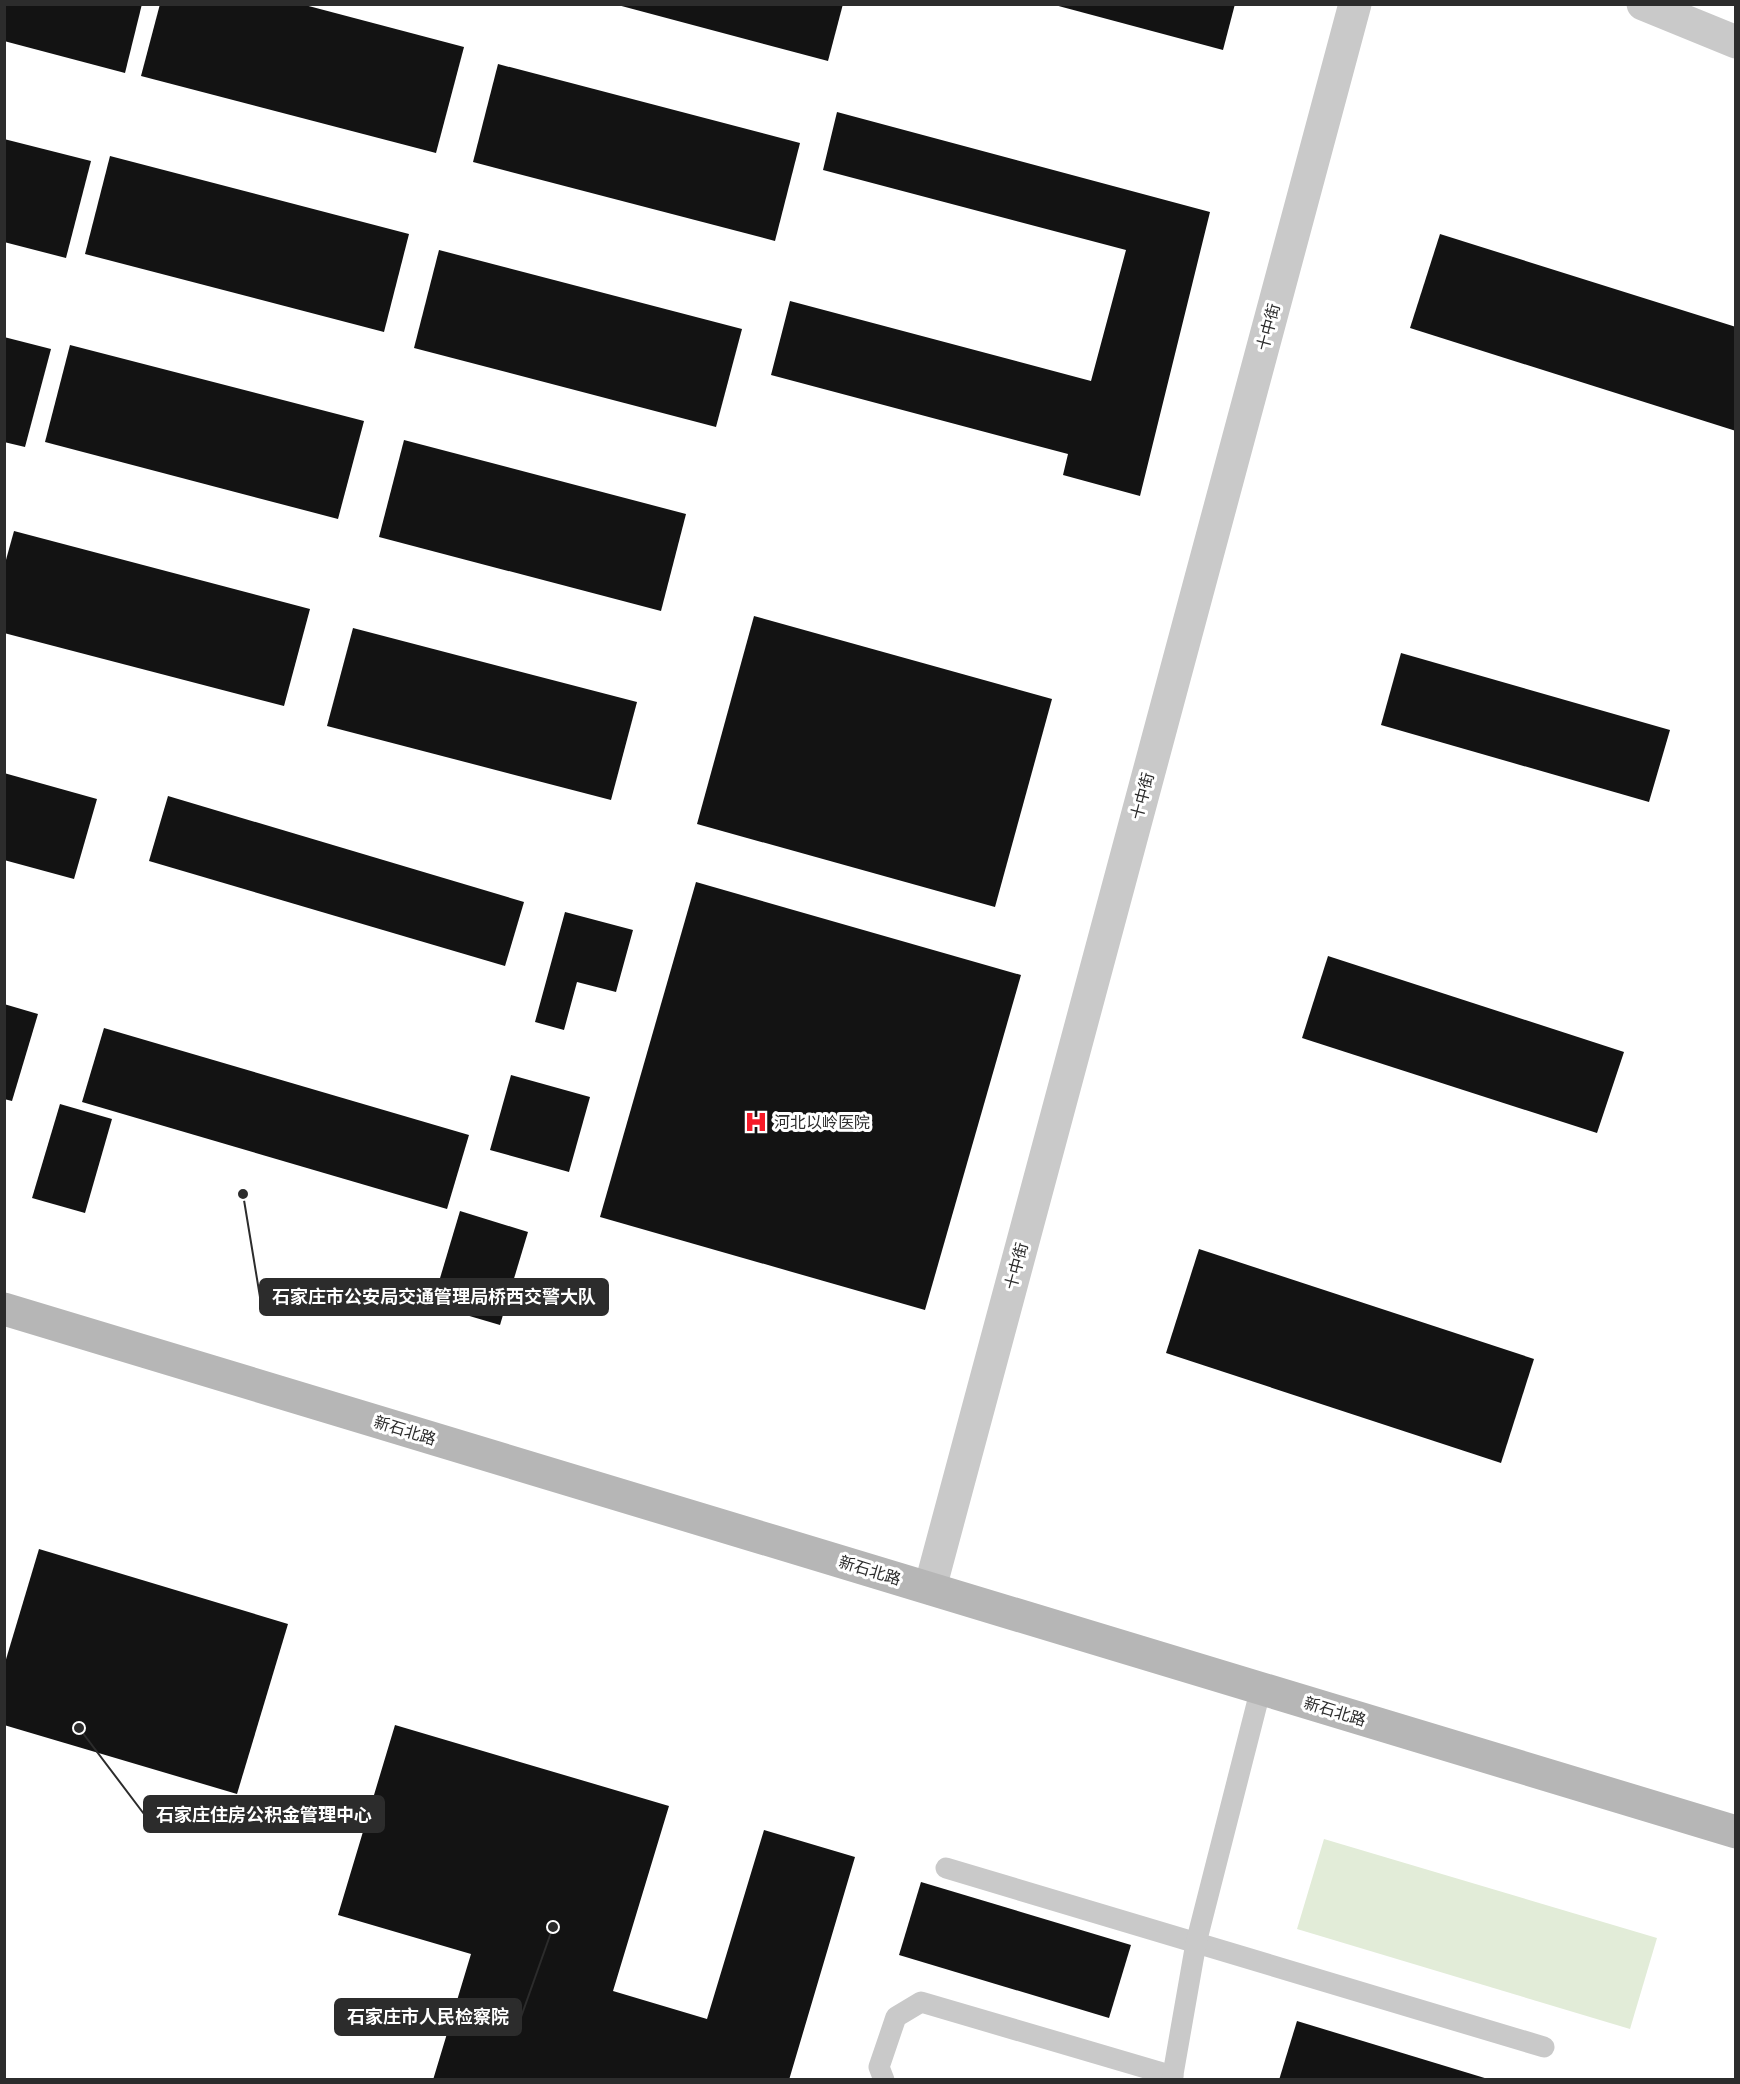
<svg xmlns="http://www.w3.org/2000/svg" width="1740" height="2084" font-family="Ubuntu,'Noto Sans SC',sans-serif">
  <rect width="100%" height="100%" fill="#fff"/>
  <!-- green -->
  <polygon fill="#e2ecd8" points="1324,1839 1657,1938 1630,2029 1297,1929"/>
  <!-- building -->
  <g fill="#131313">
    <polygon points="4,4 142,4 125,73 4,41"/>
    <polygon points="160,4 301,4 464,47 436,153 141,76"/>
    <polygon points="614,4 843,4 828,61"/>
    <polygon points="1051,4 1235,4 1223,50"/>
    <polygon points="498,64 800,143 775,241 473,162"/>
    <polygon points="837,112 1210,212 1140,496 1063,475 1068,454 771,375 790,301 1091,381 1126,250 823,170"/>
    <polygon points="4,139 91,161 66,258 4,242"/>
    <polygon points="110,156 409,234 384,332 85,254"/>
    <polygon points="1440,234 1736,327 1736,431 1410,328"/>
    <polygon points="439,250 742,329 716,427 414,348"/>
    <polygon points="4,337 51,349 25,447 4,442"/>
    <polygon points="70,345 364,421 338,519 45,442"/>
    <polygon points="404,440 686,514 661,611 379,537"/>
    <polygon points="14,531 310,609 284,706 4,633 4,567"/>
    <polygon points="754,616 1052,699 995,907 697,824"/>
    <polygon points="353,628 637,702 611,800 327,726"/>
    <polygon points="1401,653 1670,730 1649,802 1381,725"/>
    <polygon points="4,773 97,799 74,879 4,860"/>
    <polygon points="168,796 524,902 505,966 149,861"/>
    <polygon points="696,882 1021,975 925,1310 600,1217"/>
    <polygon points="565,912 633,930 616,992 577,982 564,1030 535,1022"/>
    <polygon points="1328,956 1624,1052 1597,1133 1302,1038"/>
    <polygon points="4,1004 38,1014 12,1101 4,1099"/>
    <polygon points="104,1028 469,1135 447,1209 82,1102"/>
    <polygon points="511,1075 590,1097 569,1172 490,1150"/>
    <polygon points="60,1104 112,1119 85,1213 32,1198"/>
    <polygon points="460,1211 528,1232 500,1325 432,1305"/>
    <polygon points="1199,1249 1534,1359 1501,1463 1166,1353"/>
    <polygon points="39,1549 288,1624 237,1794 4,1725 4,1666"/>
    <polygon points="395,1725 669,1806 613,1991 707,2019 764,1830 855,1857 789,2080 433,2080 471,1954 338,1915"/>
    <polygon points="921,1882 1131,1945 1109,2018 899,1955"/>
    <polygon points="1297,2021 1488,2079 1488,2080 1279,2080"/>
  </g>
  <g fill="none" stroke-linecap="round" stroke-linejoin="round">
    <!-- lane -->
    <g stroke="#c9c9c9" stroke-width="21">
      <polyline points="946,1868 1544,2047"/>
      <polyline points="884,2080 879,2067 896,2017 921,2002 1173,2076"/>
      <polyline points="1172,2080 1196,1943 1261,1688"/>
    </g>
    <!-- street -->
    <g stroke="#c9c9c9" stroke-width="33">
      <polyline points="1643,4 1736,42"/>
      <polyline points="930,1588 1355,4"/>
    </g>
    <!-- secondary -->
    <polyline stroke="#b6b6b6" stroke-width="33" points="4,1309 1736,1832"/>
  </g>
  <!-- icons -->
  <defs>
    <g id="hospital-bare" transform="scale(1.8)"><path d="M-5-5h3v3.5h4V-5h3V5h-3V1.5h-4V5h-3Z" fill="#f61b29" stroke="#fff" stroke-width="2.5" paint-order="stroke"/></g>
  </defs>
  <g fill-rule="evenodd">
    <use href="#hospital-bare" x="756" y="1122"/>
  </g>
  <g text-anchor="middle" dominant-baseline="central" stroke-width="6" stroke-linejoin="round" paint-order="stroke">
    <!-- street labels -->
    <g font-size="16" fill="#2c2c2c" stroke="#fff">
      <text transform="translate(1268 327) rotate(-75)">十中街</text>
      <text transform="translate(1142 796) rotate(-75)">十中街</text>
      <text transform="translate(1016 1266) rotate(-75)">十中街</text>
      <text transform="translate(405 1430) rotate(17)">新石北路</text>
      <text transform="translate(870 1570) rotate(17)">新石北路</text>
      <text transform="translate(1335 1711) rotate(17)">新石北路</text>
    </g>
    <!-- poi labels -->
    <g font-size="16" fill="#2c2c2c" stroke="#fff" text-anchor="start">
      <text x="774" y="1122">河北以岭医院</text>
    </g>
  </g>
  <!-- callouts -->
  <path fill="none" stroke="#2c2c2c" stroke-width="2" d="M243 1194L260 1297M79 1728L144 1814M553 1927L521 2017"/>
  <g fill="#2c2c2c" stroke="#fff" stroke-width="2">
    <circle cx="243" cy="1194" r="6"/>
    <circle cx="79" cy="1728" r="6"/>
    <circle cx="553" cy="1927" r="6"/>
  </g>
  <g fill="#2c2c2c" stroke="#2c2c2c" stroke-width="2">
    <rect x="260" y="1279" width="348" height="36" rx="6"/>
    <rect x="144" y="1796" width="240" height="36" rx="6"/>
    <rect x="335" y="1999" width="186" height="36" rx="6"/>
  </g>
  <g font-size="18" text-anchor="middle" font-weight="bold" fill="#fff">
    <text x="434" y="1303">石家庄市公安局交通管理局桥西交警大队</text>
    <text x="264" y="1821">石家庄住房公积金管理中心</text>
    <text x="428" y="2023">石家庄市人民检察院</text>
  </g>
  <!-- border -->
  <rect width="1740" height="2084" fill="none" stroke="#2c2c2c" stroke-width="12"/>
</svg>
